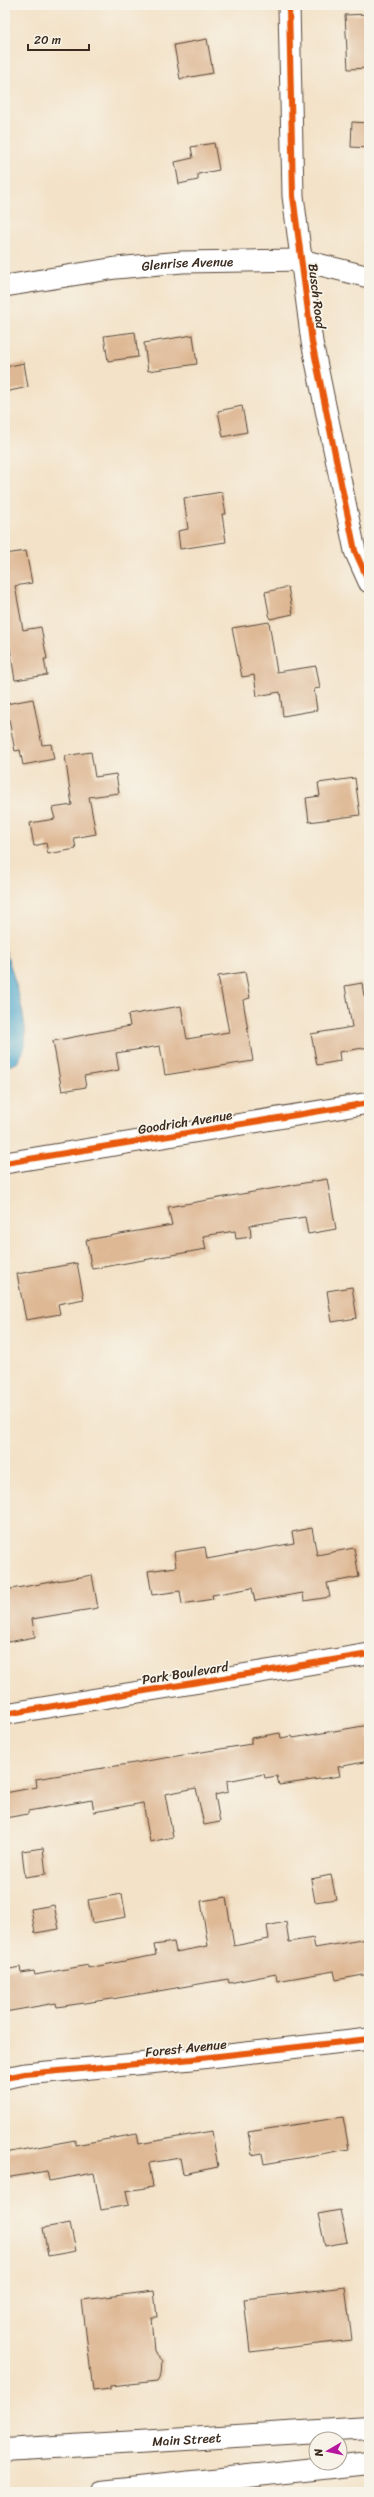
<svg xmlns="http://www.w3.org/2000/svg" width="374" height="2497" font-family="Sriracha,sans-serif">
  <rect width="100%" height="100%" fill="#f7f3e8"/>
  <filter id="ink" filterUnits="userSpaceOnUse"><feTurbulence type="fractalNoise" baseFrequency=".025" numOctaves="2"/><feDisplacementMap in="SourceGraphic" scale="8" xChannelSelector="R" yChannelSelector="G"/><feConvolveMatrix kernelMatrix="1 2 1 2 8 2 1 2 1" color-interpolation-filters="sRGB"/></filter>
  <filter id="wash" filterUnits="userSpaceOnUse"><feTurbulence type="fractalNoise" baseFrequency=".012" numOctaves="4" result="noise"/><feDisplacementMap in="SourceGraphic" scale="16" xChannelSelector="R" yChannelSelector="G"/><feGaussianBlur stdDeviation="0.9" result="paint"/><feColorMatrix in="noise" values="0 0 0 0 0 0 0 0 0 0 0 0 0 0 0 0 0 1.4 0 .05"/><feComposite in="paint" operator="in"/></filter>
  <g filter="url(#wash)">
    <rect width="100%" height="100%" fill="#f3e2c8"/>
    <!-- water -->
    <path fill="#4ea7cc" stroke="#446875" d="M5,950C13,973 29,1023 25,1046C24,1052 19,1058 17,1063L5,1067Z"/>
    <g id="blocks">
      <!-- building -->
      <g fill="#deb894">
        <polygon points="369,14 369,68 348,69 345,15"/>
        <polygon points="207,39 213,73 180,79 174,45"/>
        <polygon points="352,122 369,123 369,148 351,147"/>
        <polygon points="214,143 219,170 198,174 198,180 179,184 175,162 193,158 191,147"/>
        <polygon points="135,332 138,357 108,361 104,336"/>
        <polygon points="193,335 197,364 148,371 144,343"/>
        <polygon points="24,363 28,387 5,392 5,367"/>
        <polygon points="242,406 247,432 223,437 218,411"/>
        <polygon points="222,492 226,514 222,514 226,542 180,549 178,531 188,529 184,498"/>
        <polygon points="26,551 32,583 15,586 23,630 41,627 47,659 44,659 47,675 15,680 9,642 5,643 5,554"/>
        <polygon points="288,587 293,614 270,619 265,592"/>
        <polygon points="269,622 277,672 316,666 320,688 314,689 317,710 283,716 280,692 257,696 254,675 242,677 232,628"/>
        <polygon points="33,699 42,745 51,744 54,759 23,765 20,750 15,751 6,704"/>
        <polygon points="91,752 95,777 116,774 119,793 89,797 96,834 74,838 76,849 48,854 46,843 34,846 30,823 55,819 52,808 72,805 65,756"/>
        <polygon points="355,778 360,815 309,822 306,798 320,796 318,783"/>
        <polygon points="245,972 250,998 243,1000 253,1061 165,1075 160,1046 116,1053 119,1070 84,1076 86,1087 62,1091 53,1041 130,1026 128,1015 181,1006 187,1039 229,1032 218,976"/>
        <polygon points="362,983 364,996 369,995 369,1047 339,1052 340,1061 317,1065 311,1034 352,1027 345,986"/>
        <polygon points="327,1179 336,1229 308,1234 305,1217 250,1225 251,1237 236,1239 235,1231 203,1236 206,1249 92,1269 86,1240 172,1225 168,1207"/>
        <polygon points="77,1263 84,1299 58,1304 60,1314 26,1320 17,1274"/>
        <polygon points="352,1287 357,1318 332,1322 327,1291"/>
        <polygon points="312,1528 317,1555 354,1548 359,1577 327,1583 330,1597 304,1601 303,1593 255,1601 252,1588 212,1595 213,1599 182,1604 180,1591 152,1595 148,1571 176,1567 174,1552 205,1547 207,1559 294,1543 292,1532"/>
        <polygon points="92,1575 98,1608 32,1619 35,1637 8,1642 5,1627 5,1590"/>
        <polygon points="369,1725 369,1761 338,1767 340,1776 279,1785 277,1776 265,1778 264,1774 227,1781 228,1792 215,1795 220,1822 204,1825 196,1788 165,1794 173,1837 150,1842 143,1803 94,1812 92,1800 28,1811 28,1814 5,1818 5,1793 37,1787 36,1779 251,1744 251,1738 280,1733 281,1738 292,1736 293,1738"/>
        <polygon points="43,1848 46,1874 25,1877 22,1851"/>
        <polygon points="331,1875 336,1899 315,1902 311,1879"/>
        <polygon points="122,1894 126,1917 92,1923 88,1900"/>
        <polygon points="226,1897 234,1946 269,1939 267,1926 286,1922 289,1942 313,1938 315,1948 367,1939 369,1974 336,1980 334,1971 277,1981 276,1974 229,1983 228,1979 112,1999 57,2007 56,2003 5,2012 5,1970 20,1967 21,1973 34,1971 35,1975 88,1965 88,1968 156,1955 154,1945 174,1942 176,1952 208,1946 201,1901"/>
        <polygon points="54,1905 59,1929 35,1933 31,1909"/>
        <polygon points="343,2117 349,2149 264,2164 262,2153 252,2155 248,2132"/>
        <polygon points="212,2131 218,2167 183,2174 180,2158 149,2163 153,2187 126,2191 129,2205 101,2210 94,2173 49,2181 47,2171 5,2178 5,2153 75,2140 75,2145 137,2134 139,2144"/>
        <polygon points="340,2210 347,2242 325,2246 318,2214"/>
        <polygon points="70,2223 76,2251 48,2256 43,2228"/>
        <polygon points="345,2287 352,2340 250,2352 244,2299"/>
        <polygon points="154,2291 157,2317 151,2317 154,2351 163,2361 162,2374 158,2381 110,2386 110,2389 93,2391 82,2300"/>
      </g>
    </g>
  </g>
  <g filter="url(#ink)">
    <use href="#blocks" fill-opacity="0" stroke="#574638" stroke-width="1"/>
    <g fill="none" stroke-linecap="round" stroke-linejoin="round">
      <!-- minor casing -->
      <g stroke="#574638" stroke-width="23">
        <g id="minor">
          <polyline points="289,5 293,196 312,342 355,551 369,582"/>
          <path id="s1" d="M5,286L116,268L182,262L301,260L369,277"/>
          <polyline points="5,1163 369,1103"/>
          <polyline points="5,1714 369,1654"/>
          <polyline points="5,2078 25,2074 192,2059 369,2039"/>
        </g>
      </g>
      <!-- tertiary casing -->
      <g stroke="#574638" stroke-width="24">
        <g id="tertiary">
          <path id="s2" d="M5,2450L369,2428"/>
          <polyline points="101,2492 369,2463"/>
        </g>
      </g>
      <!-- minor -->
      <use href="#minor" stroke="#fff" stroke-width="21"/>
      <!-- tertiary -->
      <use href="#tertiary" stroke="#fff" stroke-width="22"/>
      <!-- cycleway casing -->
      <g stroke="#f7f3e8" stroke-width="8">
        <g id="cycleway">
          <polyline points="289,5 293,196 312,342 355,551 369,582"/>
          <polyline points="5,1163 369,1103"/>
          <polyline points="5,1714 369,1654"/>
          <polyline points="5,2078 25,2074 192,2059 369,2039"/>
        </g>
      </g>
      <!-- cycleway -->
      <use href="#cycleway" stroke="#e8590c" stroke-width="6"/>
    </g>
  </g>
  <g text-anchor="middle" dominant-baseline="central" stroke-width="3.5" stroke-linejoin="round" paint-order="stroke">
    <!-- street labels -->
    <g font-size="13" fill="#3b2a1e" stroke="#f7f3e8">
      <text stroke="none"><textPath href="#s1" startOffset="184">Glenrise Avenue</textPath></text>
      <text transform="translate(317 296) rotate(83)">Busch Road</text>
      <text transform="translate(185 1122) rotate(-9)">Goodrich Avenue</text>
      <text transform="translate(185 1673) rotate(-9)">Park Boulevard</text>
      <text transform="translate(186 2048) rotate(-6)">Forest Avenue</text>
      <text stroke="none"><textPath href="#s2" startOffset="182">Main Street</textPath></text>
    </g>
  </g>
  <!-- margin -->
  <rect width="374" height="2497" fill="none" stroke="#f7f3e8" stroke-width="20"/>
  <!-- north arrow -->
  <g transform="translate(328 2451) rotate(261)"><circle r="19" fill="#f7f3e8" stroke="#aca397"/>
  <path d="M0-3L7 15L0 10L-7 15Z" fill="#b5179e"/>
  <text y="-6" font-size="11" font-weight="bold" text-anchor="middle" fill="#3b2a1e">N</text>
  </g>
  <!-- scale -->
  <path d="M28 44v6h61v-6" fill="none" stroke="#3b2a1e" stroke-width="2"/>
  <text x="34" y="44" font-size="12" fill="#3b2a1e" stroke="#f7f3e8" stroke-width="3" paint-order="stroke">20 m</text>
</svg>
